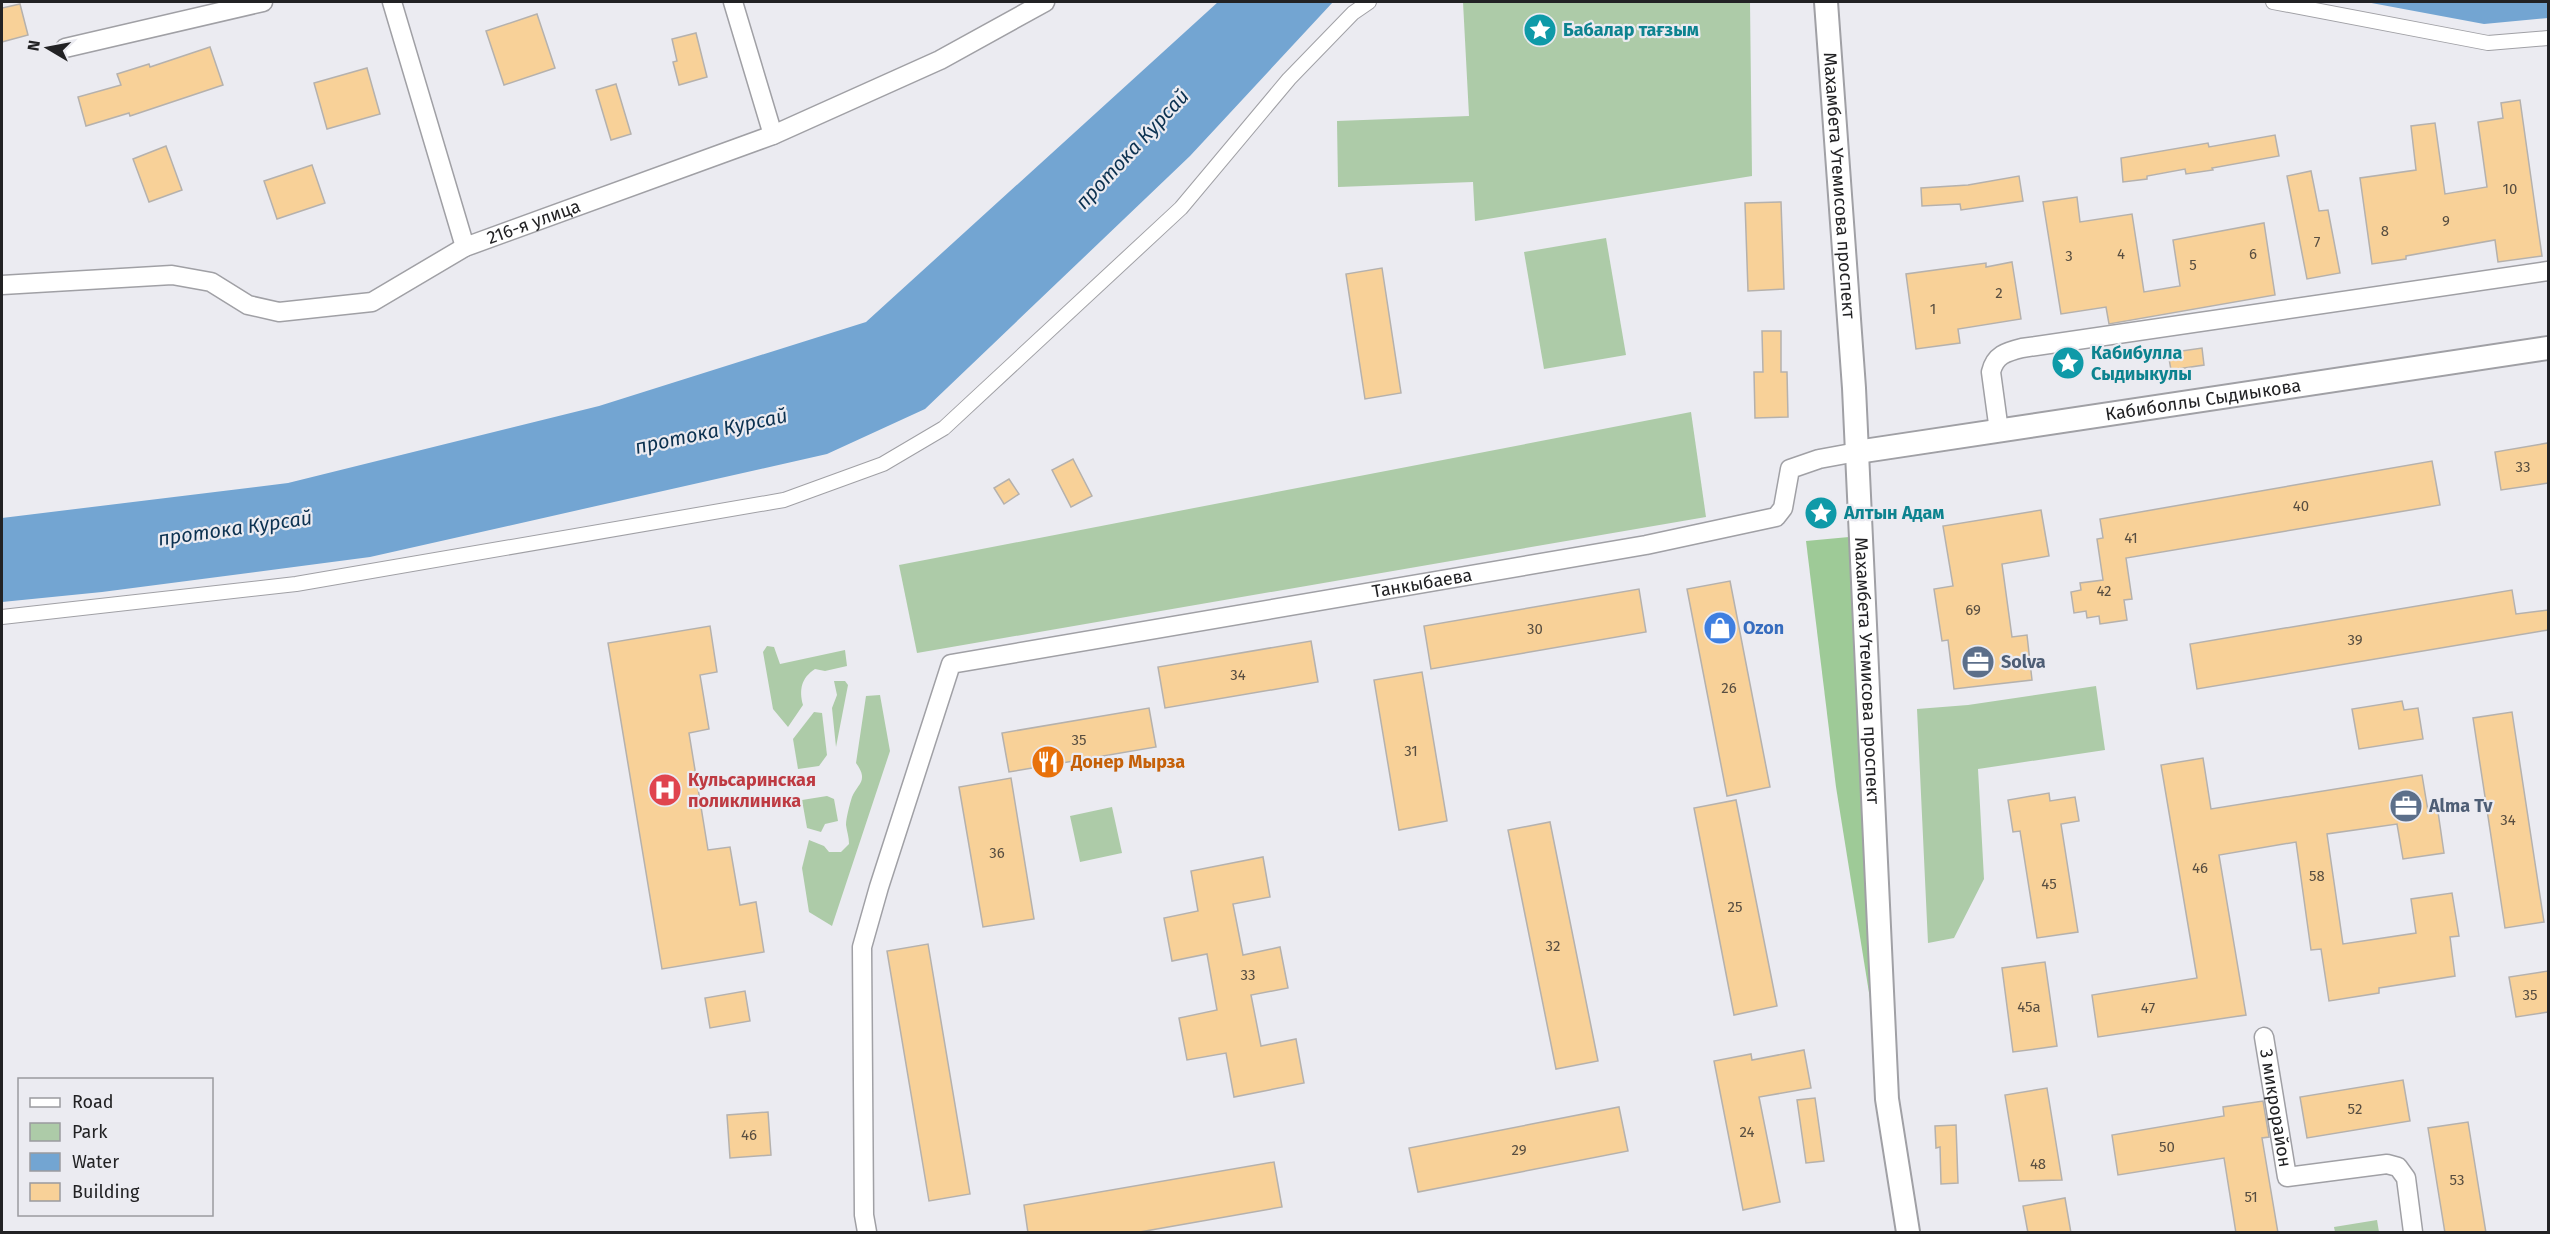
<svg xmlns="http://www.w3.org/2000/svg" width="2550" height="1234" font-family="'Fira Sans',sans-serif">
  <rect width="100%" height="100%" fill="#ebebf1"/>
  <!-- green -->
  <g fill="#adcba8">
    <polygon points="1463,2 1750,2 1752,176 1475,221 1473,182 1338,187 1337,121 1469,116"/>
    <polygon points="1606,238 1626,355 1544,369 1524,252"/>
    <polygon points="1691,412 1706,517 917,653 899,565"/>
    <path d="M767,646L774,647L780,664L845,650L847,666L825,671L815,669C801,678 799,690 803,705L788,727L773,709L763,652Z"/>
    <polygon points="834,681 845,681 848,685 836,747 832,708 837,695"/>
    <polygon points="2096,686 2105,750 1978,769 1984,879 1954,938 1928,943 1917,709 1968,705"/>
    <path d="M880,695L890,751L832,926L809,912L802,868L809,840L824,846L829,852H841L849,844C849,837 847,832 846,825C846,818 850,803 852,797C858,783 869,781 856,763L866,696Z"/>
    <polygon points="814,712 822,713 827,755 819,766 798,769 793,739"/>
    <polygon points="827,796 834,799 838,821 825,824 821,832 807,828 802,800"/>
    <polygon points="1112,807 1122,853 1080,862 1070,816"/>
    <polygon points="2377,1220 2379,1232 2335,1232 2334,1227"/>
  </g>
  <!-- forest -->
  <polygon fill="#9eca97" points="1849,537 1876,999 1870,999 1836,787 1806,541"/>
  <!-- water -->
  <g fill="#73a5d2">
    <polygon points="1218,2 1333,2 1190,156 925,409 827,454 370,557 102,592 2,602 2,518 288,483 599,406 866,322"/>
    <polygon points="2366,2 2548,2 2548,18 2484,24"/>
  </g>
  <!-- building -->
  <g fill="#f8d198" stroke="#b5b1ad" stroke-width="1.5">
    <polygon points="20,4 28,35 2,42 2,8"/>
    <polygon points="537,14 555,68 504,85 486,31"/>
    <polygon points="696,33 707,77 679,85 673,62 677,61 672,39"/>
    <polygon points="210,47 223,85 130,116 129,113 86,126 78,97 121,85 117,74 149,64 150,67"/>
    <polygon points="367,68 380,114 327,129 314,83"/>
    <polygon points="616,84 631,134 611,140 596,90"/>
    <polygon points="2520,100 2542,256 2498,262 2495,240 2406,256 2406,259 2372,264 2360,178 2416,170 2411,126 2435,123 2445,194 2487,187 2478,122 2503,118 2501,103"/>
    <polygon points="2275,135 2279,156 2212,168 2213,170 2186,174 2185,169 2147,176 2147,179 2123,182 2121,158 2208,143 2209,147"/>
    <polygon points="166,146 182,190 149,202 133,159"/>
    <polygon points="312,165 325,203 277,219 264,181"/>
    <polygon points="2311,171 2319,211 2328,210 2340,273 2307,279 2287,176"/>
    <polygon points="2019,176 2023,201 1961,210 1960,204 1922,206 1921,188 1968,185"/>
    <polygon points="2077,197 2080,222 2132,214 2144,292 2180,286 2173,240 2264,223 2275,295 2109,324 2106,307 2061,314 2043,202"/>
    <polygon points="1781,202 1784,289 1748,291 1745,203"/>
    <polygon points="2012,262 2021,319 1958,329 1960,343 1916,349 1906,274 1986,263 1986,267"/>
    <polygon points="1382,268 1401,393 1365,399 1346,274"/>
    <polygon points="1762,331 1781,331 1781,372 1787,372 1788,417 1755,418 1754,372 1763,372"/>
    <polygon points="2202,348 2204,365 2171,370 2168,353"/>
    <polygon points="2548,443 2548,483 2501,490 2495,452"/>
    <polygon points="1073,459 1092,496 1071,507 1052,470"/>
    <polygon points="2432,461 2440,505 2126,558 2132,599 2124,600 2127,620 2100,624 2099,616 2087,618 2086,611 2074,613 2071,592 2081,590 2080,583 2103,580 2097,539 2103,538 2100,519"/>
    <polygon points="1009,479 1019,494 1004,504 994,488"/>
    <polygon points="2041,510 2049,556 2002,564 2012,637 2027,635 2032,680 1954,689 1948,640 1942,641 1934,589 1953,586 1943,526"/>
    <polygon points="1730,581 1770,787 1727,796 1687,589"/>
    <polygon points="1639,589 1646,632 1431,669 1424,626"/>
    <polygon points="2512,590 2516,614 2548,610 2548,630 2197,689 2190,644"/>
    <polygon points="710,626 717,672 700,675 709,729 689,733 708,850 730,847 740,905 756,902 764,952 662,969 608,643"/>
    <polygon points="1311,641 1318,682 1165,708 1158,667"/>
    <polygon points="1422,672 1447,821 1399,830 1374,680"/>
    <polygon points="2402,701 2404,710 2418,708 2423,739 2359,749 2352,709"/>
    <polygon points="1149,708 1156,747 1009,772 1002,733"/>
    <polygon points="2512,712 2544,922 2505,928 2473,718"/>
    <polygon points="2203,758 2211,809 2422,775 2428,811 2438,812 2444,853 2403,859 2397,824 2327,834 2343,944 2416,933 2411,899 2452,893 2459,936 2450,937 2455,976 2379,988 2379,993 2329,1001 2321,949 2311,950 2296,842 2219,855 2246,1015 2098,1037 2092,995 2197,978 2161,765"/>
    <polygon points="1011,778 1034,919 983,927 959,787"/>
    <polygon points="2049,793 2050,801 2075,797 2079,821 2061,824 2078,932 2037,938 2020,831 2013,832 2008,800"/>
    <polygon points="1736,800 1777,1006 1734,1015 1694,808"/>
    <polygon points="1550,822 1598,1061 1556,1069 1508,830"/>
    <polygon points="1263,857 1270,897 1233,904 1243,955 1280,947 1288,988 1251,995 1261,1046 1296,1039 1304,1083 1234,1097 1226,1053 1187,1060 1179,1018 1217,1010 1207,954 1172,961 1164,918 1198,911 1191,871"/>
    <polygon points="928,944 970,1194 929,1201 887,951"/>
    <polygon points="2045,962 2057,1046 2013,1052 2002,968"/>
    <polygon points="2548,971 2548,1012 2516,1017 2509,977"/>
    <polygon points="745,991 750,1021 710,1028 705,998"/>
    <polygon points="1804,1050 1811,1088 1759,1097 1780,1202 1743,1210 1714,1061 1751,1054 1752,1060"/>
    <polygon points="2403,1080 2410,1121 2307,1138 2300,1097"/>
    <polygon points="2047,1088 2062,1180 2019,1181 2005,1095"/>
    <polygon points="1815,1098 1824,1161 1806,1163 1797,1100"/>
    <polygon points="2263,1101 2269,1137 2262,1138 2278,1233 2236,1233 2224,1158 2118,1175 2112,1135 2224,1116 2223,1107"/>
    <polygon points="1619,1107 1628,1151 1418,1192 1409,1148"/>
    <polygon points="768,1112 771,1155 730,1158 727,1115"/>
    <polygon points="2468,1122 2486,1233 2445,1233 2428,1128"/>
    <polygon points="1956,1125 1958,1183 1941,1184 1940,1147 1936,1148 1935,1126"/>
    <polygon points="1274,1162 1282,1207 1134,1233 1028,1233 1024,1205"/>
    <polygon points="2065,1198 2071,1233 2028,1233 2023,1206"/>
  </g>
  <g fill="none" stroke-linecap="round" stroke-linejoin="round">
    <!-- pedestrian casing -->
    <g stroke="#a0a0a5" stroke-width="16">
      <g id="pedestrian">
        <polyline points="2273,2 2488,43 2548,38"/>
        <polyline points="2,617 296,584 784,500 883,464 944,428 1181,208 1289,79 1353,13 1369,2"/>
      </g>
    </g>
    <!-- minor casing -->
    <g stroke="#a0a0a5" stroke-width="21">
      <g id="minor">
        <polyline points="392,2 465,247"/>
        <polyline points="733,2 773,135"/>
        <polyline points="65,48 263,2"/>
        <path id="s1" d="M2,285L172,275L211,282L248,305L279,312L372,302L465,247L773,135L940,60L1045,2"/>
        <path d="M1999,431L1991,372C1995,355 2006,352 2022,348L2548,271"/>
        <path id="s2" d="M2264,1037L2287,1177L2387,1164L2398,1167L2406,1178L2413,1232"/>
        <path id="s3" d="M867,1232L864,1215L862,947L879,887L951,664L1646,545L1776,517L1783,508L1790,469L1819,459L1857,452"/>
      </g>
    </g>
    <!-- tertiary casing -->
    <g stroke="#a0a0a5" stroke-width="26">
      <g id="tertiary">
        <path id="s4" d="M1826,2L1854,388L1887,1099L1908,1232"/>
        <path id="s5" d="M1857,452L2548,348"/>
      </g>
    </g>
    <!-- pedestrian -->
    <use href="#pedestrian" stroke="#fff" stroke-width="14"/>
    <!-- minor -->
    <use href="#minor" stroke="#fff" stroke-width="18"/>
    <!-- tertiary -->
    <use href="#tertiary" stroke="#fff" stroke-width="22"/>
  </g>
  <!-- icons -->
  <defs>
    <g id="sight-disc" transform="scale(1.725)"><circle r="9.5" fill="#0f9aa8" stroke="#ebebf1"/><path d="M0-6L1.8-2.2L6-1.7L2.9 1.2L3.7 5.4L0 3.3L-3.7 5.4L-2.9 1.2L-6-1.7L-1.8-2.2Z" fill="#fff"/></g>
    <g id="shop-disc" transform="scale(1.725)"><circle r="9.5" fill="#3f7fe0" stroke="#ebebf1"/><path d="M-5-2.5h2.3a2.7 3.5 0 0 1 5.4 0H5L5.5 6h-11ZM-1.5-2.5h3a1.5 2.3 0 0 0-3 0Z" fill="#fff"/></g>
    <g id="office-disc" transform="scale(1.725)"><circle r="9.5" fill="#5c6f8a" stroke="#ebebf1"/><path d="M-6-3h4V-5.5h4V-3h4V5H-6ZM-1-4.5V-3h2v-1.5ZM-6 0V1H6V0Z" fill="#fff"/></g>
    <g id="restaurant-disc" transform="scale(1.725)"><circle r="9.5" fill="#e8710a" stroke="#ebebf1"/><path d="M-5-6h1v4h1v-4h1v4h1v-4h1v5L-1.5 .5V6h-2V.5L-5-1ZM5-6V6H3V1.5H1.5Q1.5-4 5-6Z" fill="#fff"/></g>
    <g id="hospital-disc" transform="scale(1.725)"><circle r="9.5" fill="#e0444e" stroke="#ebebf1"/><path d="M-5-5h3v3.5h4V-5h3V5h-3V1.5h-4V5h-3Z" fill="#fff"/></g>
  </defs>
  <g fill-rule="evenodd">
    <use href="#sight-disc" x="1540" y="30"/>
    <use href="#sight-disc" x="2068" y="363"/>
    <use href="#sight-disc" x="1821" y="513"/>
    <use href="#shop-disc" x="1720" y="628"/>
    <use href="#office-disc" x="1978" y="662"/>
    <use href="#restaurant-disc" x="1048" y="762"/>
    <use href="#hospital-disc" x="665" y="790"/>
    <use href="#office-disc" x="2406" y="806"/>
  </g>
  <g text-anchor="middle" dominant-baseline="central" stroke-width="4.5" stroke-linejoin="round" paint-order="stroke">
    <!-- number labels -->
    <g font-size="15" fill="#584e41">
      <text x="2510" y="189">10</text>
      <text x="2446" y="221">9</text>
      <text x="2385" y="231">8</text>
      <text x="2317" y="242">7</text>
      <text x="2121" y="254">4</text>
      <text x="2253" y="254">6</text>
      <text x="2069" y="256">3</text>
      <text x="2193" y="265">5</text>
      <text x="1999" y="293">2</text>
      <text x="1933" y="309">1</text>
      <text x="2523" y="467">33</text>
      <text x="2301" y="506">40</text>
      <text x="2131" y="538">41</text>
      <text x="2104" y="591">42</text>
      <text x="1973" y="610">69</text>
      <text x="1535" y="629">30</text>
      <text x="2355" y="640">39</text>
      <text x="1238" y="675">34</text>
      <text x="1729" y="688">26</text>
      <text x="1079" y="740">35</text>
      <text x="1411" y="751">31</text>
      <text x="2508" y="820">34</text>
      <text x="997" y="853">36</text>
      <text x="2200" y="868">46</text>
      <text x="2317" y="876">58</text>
      <text x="2049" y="884">45</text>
      <text x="1735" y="907">25</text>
      <text x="1553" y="946">32</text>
      <text x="1248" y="975">33</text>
      <text x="2530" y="995">35</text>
      <text x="2029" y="1007">45а</text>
      <text x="2148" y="1008">47</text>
      <text x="2355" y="1109">52</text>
      <text x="1747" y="1132">24</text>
      <text x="749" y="1135">46</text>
      <text x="2167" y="1147">50</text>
      <text x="1519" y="1150">29</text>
      <text x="2038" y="1164">48</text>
      <text x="2457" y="1180">53</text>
      <text x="2251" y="1197">51</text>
    </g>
    <!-- culture labels -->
    <g font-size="18" font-weight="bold" fill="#0d838f" stroke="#ebebf1" text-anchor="start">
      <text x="1563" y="30">Бабалар тағзым</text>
      <text x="2091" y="353">Кабибулла<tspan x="2091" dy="21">Сыдиыкулы</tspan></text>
      <text x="1844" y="513">Алтын Адам</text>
    </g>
    <!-- street labels -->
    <g font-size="18" fill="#222224" stroke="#ebebf1">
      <text stroke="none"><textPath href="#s4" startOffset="184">Махамбета Утемисова проспект</textPath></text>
      <text stroke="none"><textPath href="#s1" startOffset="560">216-я улица</textPath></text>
      <text stroke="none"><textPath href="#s5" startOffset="350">Кабиболлы Сыдиыкова</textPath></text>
      <text stroke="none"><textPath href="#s3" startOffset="1060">Танкыбаева</textPath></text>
      <text stroke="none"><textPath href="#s4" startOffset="670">Махамбета Утемисова проспект</textPath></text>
      <text stroke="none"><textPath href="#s2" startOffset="72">3 микрорайон</textPath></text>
    </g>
    <!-- shop labels -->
    <g font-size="18" font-weight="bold" fill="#366cbe" stroke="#ebebf1" text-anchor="start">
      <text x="1743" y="628">Ozon</text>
    </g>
    <!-- service labels -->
    <g font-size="18" font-weight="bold" fill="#4e5e75" stroke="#ebebf1" text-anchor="start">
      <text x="2001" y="662">Solva</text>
      <text x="2429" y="806">Alma Tv</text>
    </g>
    <!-- food labels -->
    <g font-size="18" font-weight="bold" fill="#c56008" stroke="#ebebf1" text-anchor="start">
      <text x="1071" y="762">Донер Мырза</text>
    </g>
    <!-- health labels -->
    <g font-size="18" font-weight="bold" fill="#be3a42" stroke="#ebebf1" text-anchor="start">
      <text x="688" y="780">Кульсаринская<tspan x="688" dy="21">поликлиника</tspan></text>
    </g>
    <!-- water labels -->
    <g font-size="20" font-style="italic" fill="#0b3150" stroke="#ebebf1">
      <text transform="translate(1132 149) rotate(-47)">протока Курсай</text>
      <text transform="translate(711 431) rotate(-12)">протока Курсай</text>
      <text transform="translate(235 528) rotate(-8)">протока Курсай</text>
    </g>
  </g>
  <!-- border -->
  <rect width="2550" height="1234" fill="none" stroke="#222224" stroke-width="6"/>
  <!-- legend -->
  <rect x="18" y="1078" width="195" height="138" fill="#ebebf1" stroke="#9b9b9f" stroke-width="1.5"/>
  <rect x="30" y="1098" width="30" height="9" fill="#ffffff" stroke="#9b9b9f" stroke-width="1.5"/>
  <text x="72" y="1108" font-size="18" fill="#222224">Road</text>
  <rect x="30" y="1123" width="30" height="18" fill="#adcba8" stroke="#9b9b9f" stroke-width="1.5"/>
  <text x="72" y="1138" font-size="18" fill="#222224">Park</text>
  <rect x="30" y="1153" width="30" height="18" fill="#73a5d2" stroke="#9b9b9f" stroke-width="1.5"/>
  <text x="72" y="1168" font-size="18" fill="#222224">Water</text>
  <rect x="30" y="1183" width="30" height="18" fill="#f8d198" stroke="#9b9b9f" stroke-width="1.5"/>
  <text x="72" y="1198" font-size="18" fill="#222224">Building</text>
  <!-- north arrow -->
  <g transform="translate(48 48) rotate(280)" stroke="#ebebf1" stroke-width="4.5" paint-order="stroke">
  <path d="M0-4.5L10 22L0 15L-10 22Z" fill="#222224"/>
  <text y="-9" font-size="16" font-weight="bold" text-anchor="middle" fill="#222224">N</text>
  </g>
</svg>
